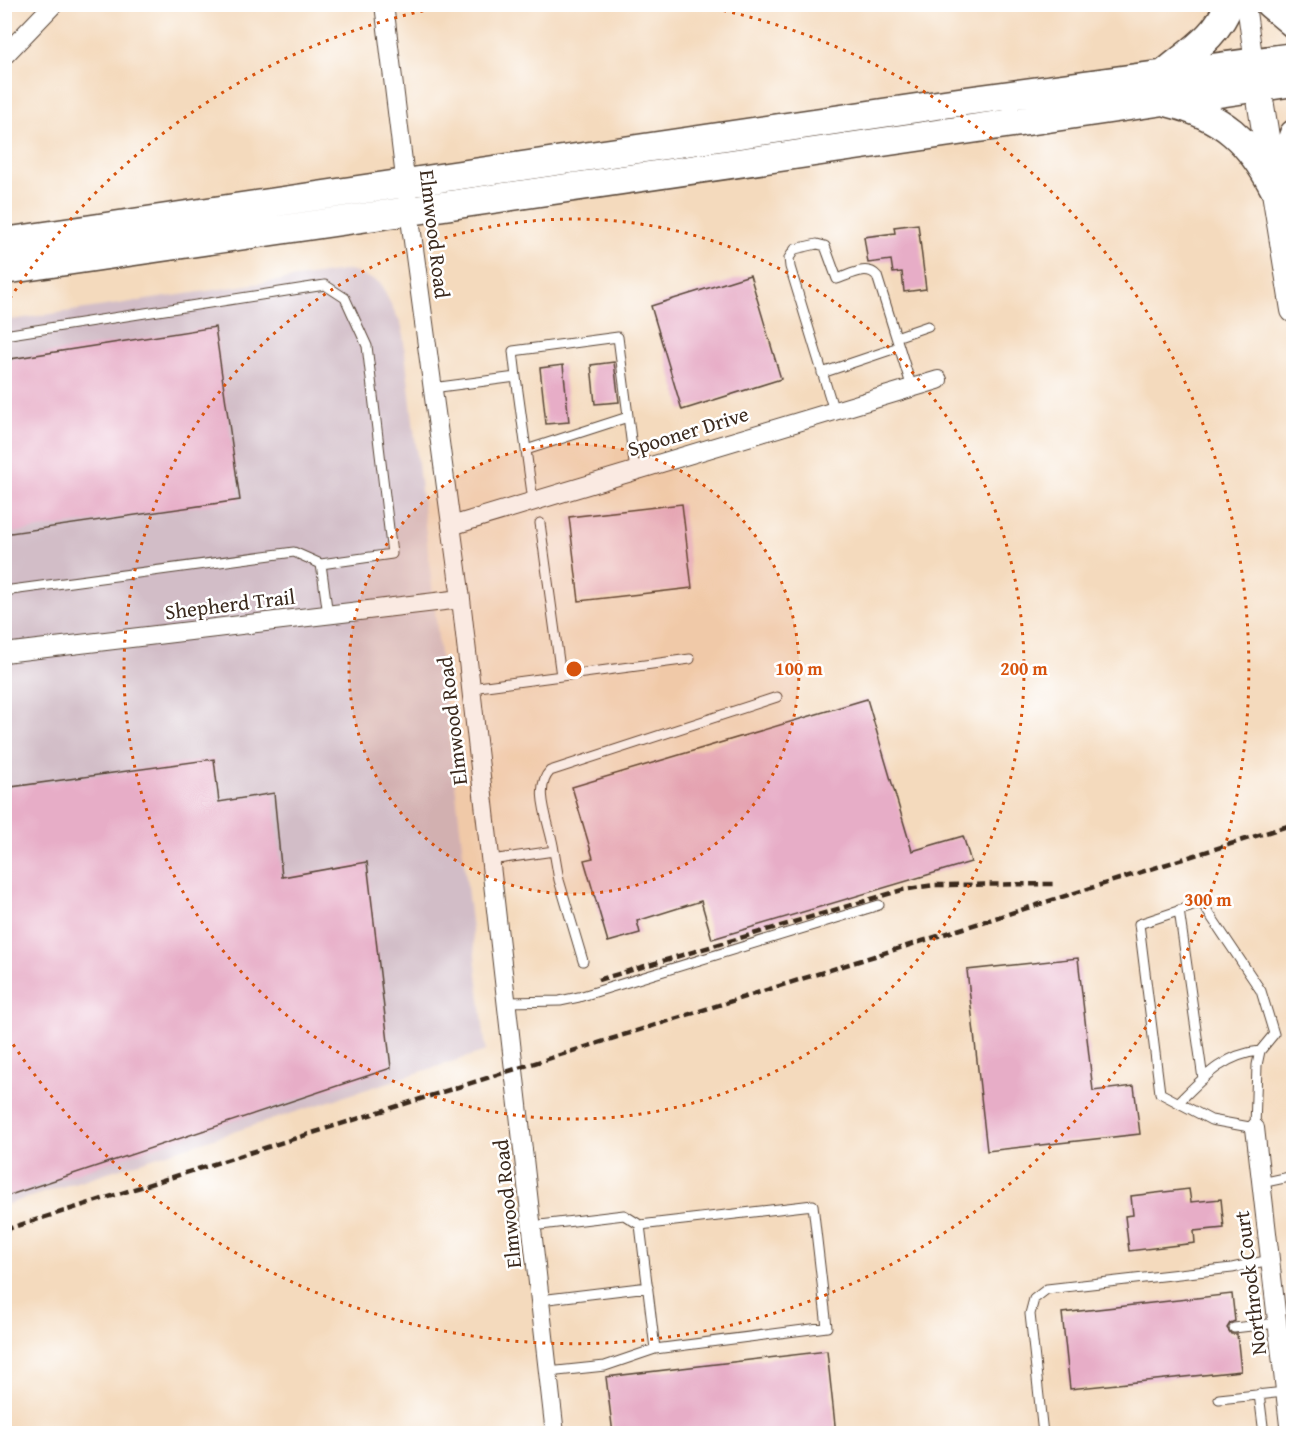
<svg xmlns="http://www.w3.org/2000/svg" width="1298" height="1438" font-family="'Gentium Book Plus',serif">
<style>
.industrial{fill:#d2bdc7}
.building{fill:#e7adc7}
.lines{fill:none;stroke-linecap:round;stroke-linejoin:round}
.service-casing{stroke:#574436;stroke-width:11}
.minor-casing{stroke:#574436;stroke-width:20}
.secondary-casing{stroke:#574436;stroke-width:28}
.primary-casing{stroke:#574436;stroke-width:31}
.service{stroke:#fff;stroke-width:9}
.minor{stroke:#fff;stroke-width:18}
.secondary{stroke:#fff;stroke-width:26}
.primary{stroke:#fff;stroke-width:28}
.rail{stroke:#3b2a1e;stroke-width:4.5;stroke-dasharray:9 4.5;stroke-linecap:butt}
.ring{fill:none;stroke:#d7540e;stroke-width:3;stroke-dasharray:3 6}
.labels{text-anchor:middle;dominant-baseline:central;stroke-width:5;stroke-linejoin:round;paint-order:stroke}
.street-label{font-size:21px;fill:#3b2a1e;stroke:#fff}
.centre{fill:#d7540e;stroke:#fff;stroke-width:3}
.ring-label{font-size:18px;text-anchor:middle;font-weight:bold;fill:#d7540e;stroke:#fff;stroke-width:5;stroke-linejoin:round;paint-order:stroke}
</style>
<rect width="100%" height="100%" fill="#fff"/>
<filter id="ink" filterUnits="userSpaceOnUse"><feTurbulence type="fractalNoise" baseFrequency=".0167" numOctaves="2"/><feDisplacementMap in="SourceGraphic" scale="12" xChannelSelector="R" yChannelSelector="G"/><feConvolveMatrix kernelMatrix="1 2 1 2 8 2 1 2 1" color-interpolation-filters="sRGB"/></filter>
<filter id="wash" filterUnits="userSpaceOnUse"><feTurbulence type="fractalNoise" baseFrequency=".008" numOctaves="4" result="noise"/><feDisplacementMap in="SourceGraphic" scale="24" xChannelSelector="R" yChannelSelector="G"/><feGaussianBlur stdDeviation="1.35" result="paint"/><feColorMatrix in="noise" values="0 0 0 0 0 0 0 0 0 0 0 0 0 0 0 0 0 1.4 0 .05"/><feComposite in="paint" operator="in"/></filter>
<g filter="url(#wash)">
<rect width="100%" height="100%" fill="#f4dabd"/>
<path class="industrial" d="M350,270L380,283L402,326L486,1051L5,1205L4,321Z"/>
<g id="blocks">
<path class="building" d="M918,224L926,289L904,292L902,272L893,273L891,260L868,263L864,237L895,233L894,227Z
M750,275L781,379L682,410L651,306Z
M215,327L240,500L4,534V360Z
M614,362L619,402L595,404L591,365Z
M563,365L569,422L546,424L540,368Z
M682,504L692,588L579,601L569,517Z
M867,699L912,851L963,836L971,862L712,939L701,901L637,921L640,933L608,942L584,860L593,858L572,787Z
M214,759L219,802L274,793L282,877L367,862L391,1068L4,1197V788Z
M1078,958L1093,1091L1134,1086L1140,1134L987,1151L967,970Z
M1189,1189L1191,1202L1221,1199L1224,1228L1194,1231L1195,1243L1129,1251L1125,1216L1133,1215L1131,1196Z
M1232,1294L1235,1321L1230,1323L1227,1328L1231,1334H1237L1241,1371L1070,1389L1062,1313Z
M827,1351L836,1434H613L606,1377Z"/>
</g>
</g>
<g filter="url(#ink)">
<use href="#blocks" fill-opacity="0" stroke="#574436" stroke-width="1.5"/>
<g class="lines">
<defs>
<path id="service" d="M4,335L325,285L345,298L367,346L392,554L321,564L294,552L4,591
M896,337L928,326
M822,373L899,347
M516,377L513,351L618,337L635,471
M432,388L516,377L533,501
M834,411L790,267L789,258L795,249L817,244L825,246L837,279C850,275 867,264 877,276L912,388
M526,450L628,417
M540,523L561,676
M321,564L328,615
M471,688L690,659
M554,851L559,880L583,961
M491,860L554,851C551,826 532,789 550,771L777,697
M1202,903L1261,991L1274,1034L1260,1051L1257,1065L1255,1128L1211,1120L1160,1093L1139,924Z
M1179,910L1203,1079
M508,1002L560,1001L579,997L879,905
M1179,1102C1203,1078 1224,1054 1260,1051
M1261,1183L1294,1176
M640,1225L655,1349
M532,1226L624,1215L640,1225L813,1205L827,1327L655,1349L605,1366L548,1372
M540,1300L648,1287
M1234,1328L1277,1323
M1259,1394L1264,1434
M1219,1399L1285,1392
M1043,1434L1030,1314L1034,1299L1047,1289L1232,1268L1270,1260"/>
<path id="minor" d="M384,4L409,211L461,599L555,1434
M1246,4L1255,71
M4,56L54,4
M451,526L938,380
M4,653L461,599
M1255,1128L1290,1434"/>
<path id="secondary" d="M1258,87L1294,310"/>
<path id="primary" d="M1270,4L1294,24
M1164,74C1188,53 1218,36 1229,4
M1170,103C1222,116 1249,140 1274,188
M1274,188L1294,134
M4,242L951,103L1294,57
M4,270L1294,82"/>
</defs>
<use href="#service" class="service-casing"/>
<use href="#minor" class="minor-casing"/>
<use href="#secondary" class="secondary-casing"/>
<use href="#primary" class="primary-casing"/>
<use href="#service" class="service"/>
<use href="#minor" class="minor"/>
<use href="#secondary" class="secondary"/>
<use href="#primary" class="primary"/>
<path class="rail" d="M598,980L902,890L934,885L1055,884
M4,1230L1294,824"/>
</g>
</g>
<circle cx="574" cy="669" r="225" fill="#d7540e" fill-opacity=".12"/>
<g class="ring">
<circle cx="574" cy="669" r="225"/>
<circle cx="574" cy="669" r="450"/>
<path d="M5 306A675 675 0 0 1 451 5M697 5A675 675 0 1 1 5 1032"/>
</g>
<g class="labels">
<g class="street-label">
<text transform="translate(435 234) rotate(83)">Elmwood Road</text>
<text transform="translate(688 431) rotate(-17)">Spooner Drive</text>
<text transform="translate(230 604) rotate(-7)">Shepherd Trail</text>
<text transform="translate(452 721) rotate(-97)">Elmwood Road</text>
<text transform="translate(507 1204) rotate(-96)">Elmwood Road</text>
<text transform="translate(1250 1283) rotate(-97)">Northrock Court</text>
</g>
</g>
<circle cx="574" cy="669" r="9" class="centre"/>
<g class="ring-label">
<text x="799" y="675">100 m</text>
<text x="1024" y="675">200 m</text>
<text x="1208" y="906">300 m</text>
</g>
<rect width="1298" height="1438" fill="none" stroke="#fff" stroke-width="24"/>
</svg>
